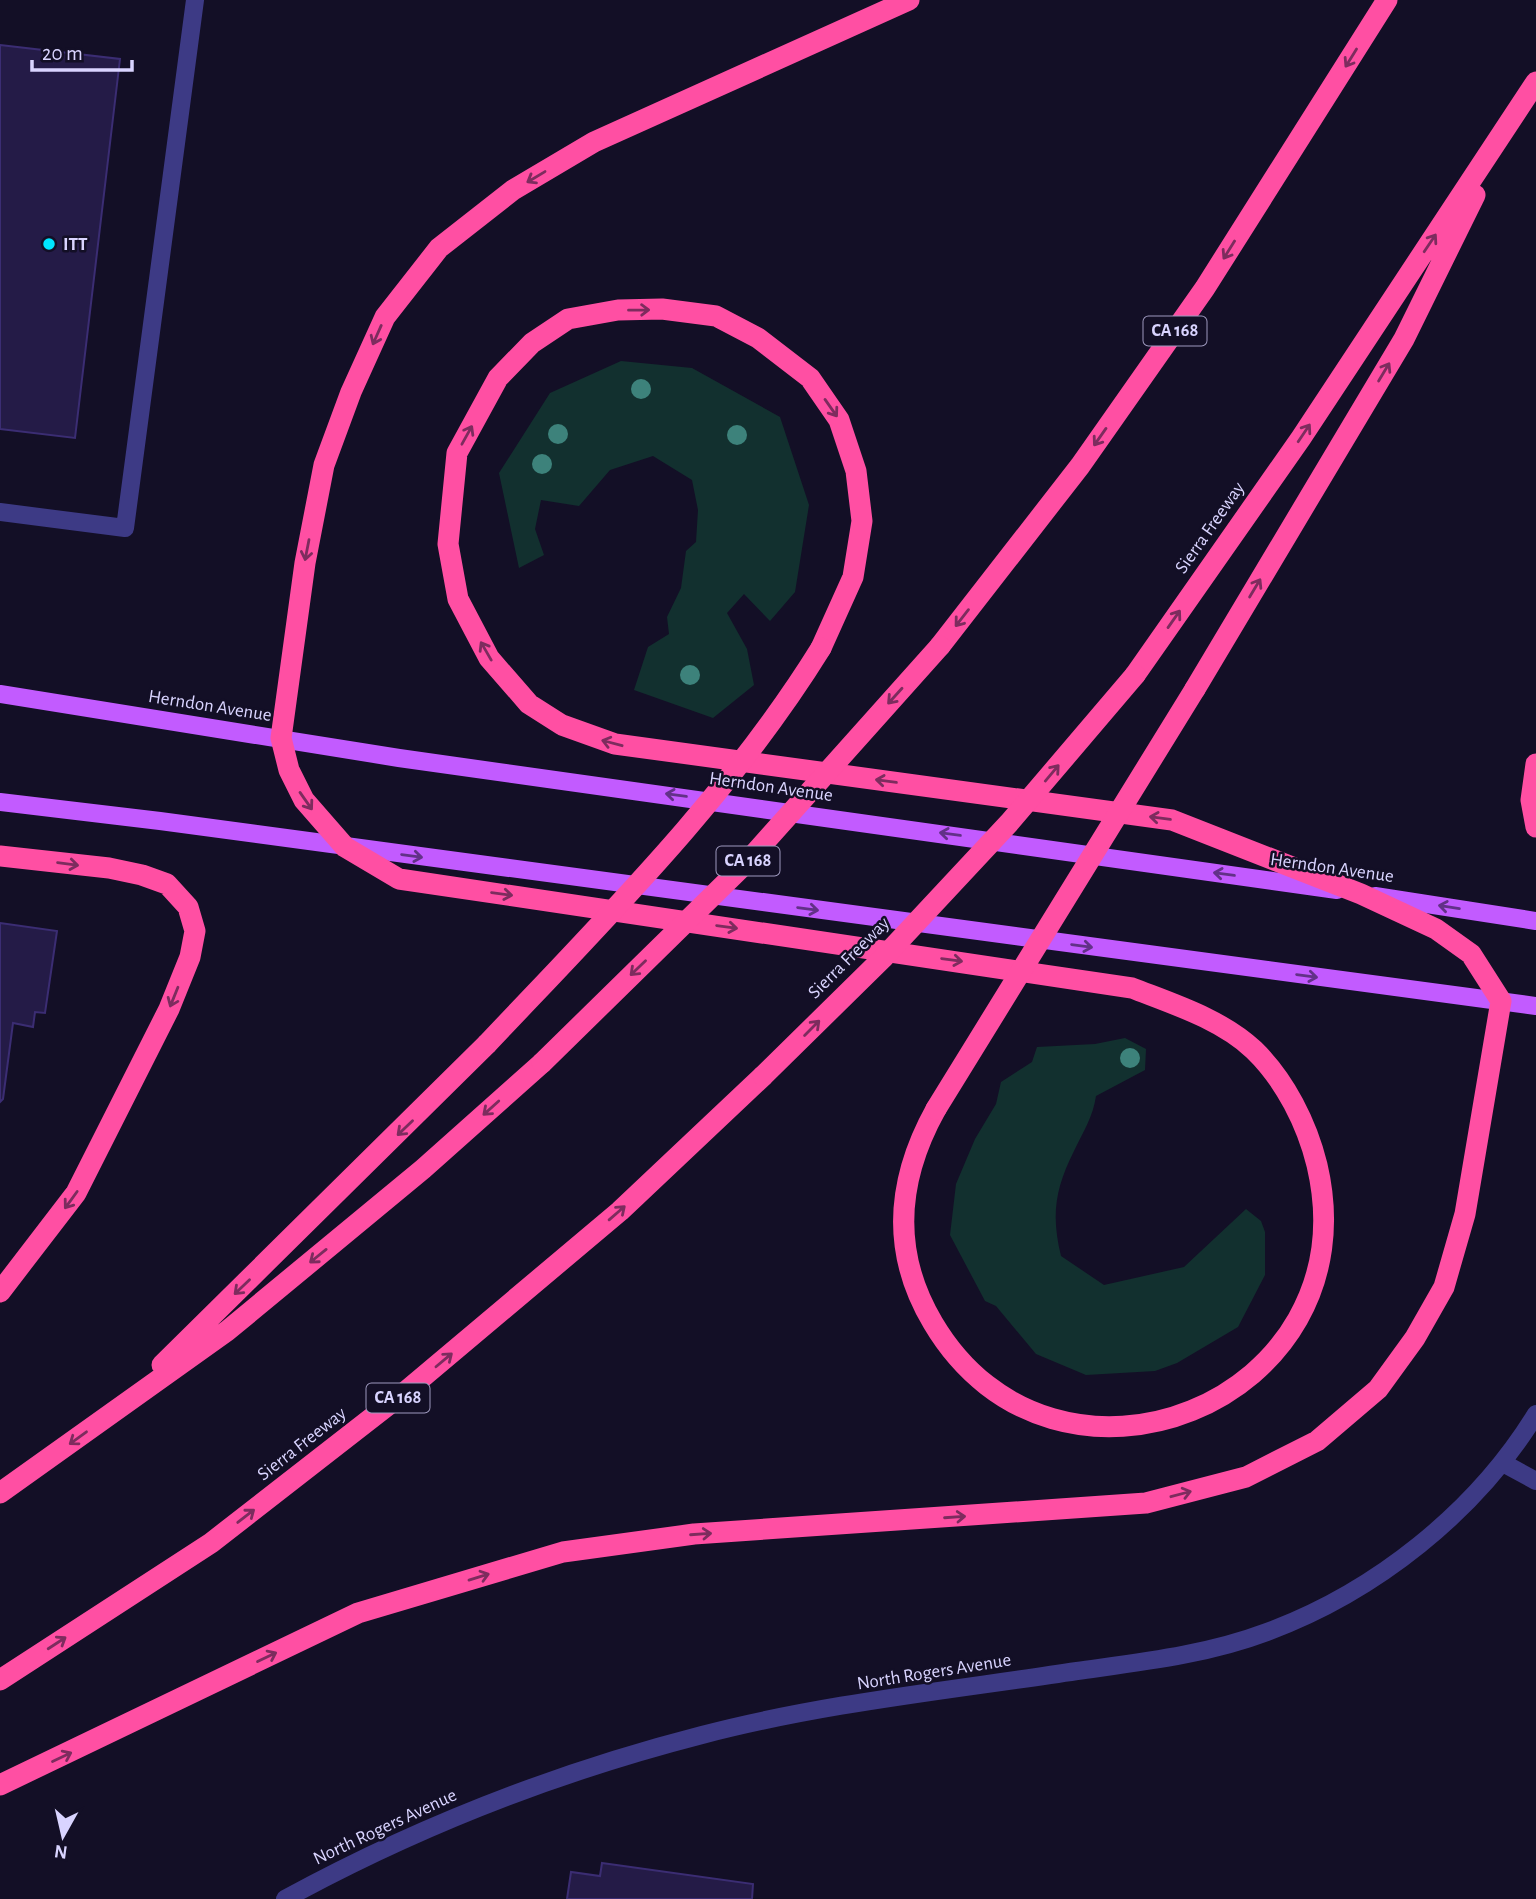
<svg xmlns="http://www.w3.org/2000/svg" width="1536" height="1899" font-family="'Alegreya Sans',sans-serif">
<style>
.green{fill:#12302f}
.building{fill:#241b47;stroke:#3b2d73;stroke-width:2}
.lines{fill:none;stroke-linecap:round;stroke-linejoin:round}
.minor{stroke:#3d3a85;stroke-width:18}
.major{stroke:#c25bff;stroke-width:18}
.highway{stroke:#ff4fa3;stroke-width:21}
.highway-bridge{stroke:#ff4fa3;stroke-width:21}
.tree{fill:#3d827b}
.oneway{stroke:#7d2c5e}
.oneway2{stroke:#623188}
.poi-dot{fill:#00e5ff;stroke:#130f26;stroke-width:2.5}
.labels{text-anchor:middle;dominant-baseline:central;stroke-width:5;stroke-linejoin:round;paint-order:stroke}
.shield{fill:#130f26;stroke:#9e99be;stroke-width:2}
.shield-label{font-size:18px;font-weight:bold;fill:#d9d4ff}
.poi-label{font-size:19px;font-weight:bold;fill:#d9d4ff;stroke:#130f26;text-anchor:start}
.street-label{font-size:19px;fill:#d9d4ff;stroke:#130f26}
</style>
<rect width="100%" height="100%" fill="#130f26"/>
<path class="green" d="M621,361L692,368L780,417L809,505L795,592L770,621L744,594L727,613L747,649L754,685L713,718L634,690L648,647L669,634L667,617L681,588L686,551L696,542L698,510L692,480L653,456L610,470L579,506L541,500L535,529L544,555L519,568L499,473L550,393Z
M1125,1038L1146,1049L1145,1070L1096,1096C1093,1117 1083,1132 1074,1151C1055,1189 1051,1215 1061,1256L1104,1285L1184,1267L1246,1209L1261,1221L1265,1232V1275L1238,1327L1177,1363L1155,1371L1086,1375L1036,1354L996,1306L985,1301L950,1235L956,1184L975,1139L996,1104L1001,1082L1032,1062L1037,1047L1095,1044Z"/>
<path class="building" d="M0,45L120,59L75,438L0,429Z
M0,923L57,931L45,1013L35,1012L33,1027L13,1023L3,1099L0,1102Z
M602,1863L753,1884L752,1899H567L571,1872L600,1876Z"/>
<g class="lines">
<path class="minor" d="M0,512L125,528L195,0
M1503,1463L1536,1481
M285,1899C415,1828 558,1772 702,1735C824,1703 953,1690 1077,1671C1141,1662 1206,1655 1267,1632C1375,1592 1476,1512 1536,1414"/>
<path class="major" d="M0,694L399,758L1337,890
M0,802L160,821L1536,1006
M1375,896L1536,921"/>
<path class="highway" d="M909,0L594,142L513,190L439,248L385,317L351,392L324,465L305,563L281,738L289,770L304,800L345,847L399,879L1132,988C1173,1004 1221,1019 1254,1050C1285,1080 1307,1124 1317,1165C1373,1403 1055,1529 933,1323C890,1251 897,1179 936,1109
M940,646L1080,466L1205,288L1387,0
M1135,675L1301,438L1536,82
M1195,689L1404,339L1475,195
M1536,764L1531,800L1536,827
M0,856L109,868L142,875L167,884L188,907L195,931L190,957L169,1009L76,1193L0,1292
M162,1365L487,1044
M0,1493L227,1331L423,1169L542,1063
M0,1680L211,1543L405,1392L620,1211L763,1076
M0,1785L358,1613L563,1552L694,1534L1146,1503L1246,1477L1317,1441L1378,1389L1415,1338L1444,1287L1465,1214L1501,1001L1471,954L1436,929L1361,894L1172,820L615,744L562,725L529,704L489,658L458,599L448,544L457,453L498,378L532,343L568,319L618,310L662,309L716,316L758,338L810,378L839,420L856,471L862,521L853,577L821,648"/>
<path class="highway-bridge" d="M487,1044C605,919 730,795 821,648
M542,1063L746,863L940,646
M763,1076L883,958L1009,823L1135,675
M936,1109L1195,689"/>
</g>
<g class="tree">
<circle cx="641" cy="389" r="10"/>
<circle cx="558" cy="434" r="10"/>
<circle cx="737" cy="435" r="10"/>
<circle cx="542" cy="464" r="10"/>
<circle cx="690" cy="675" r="10"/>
<circle cx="1130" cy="1058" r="10"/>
</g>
<defs><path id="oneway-shaft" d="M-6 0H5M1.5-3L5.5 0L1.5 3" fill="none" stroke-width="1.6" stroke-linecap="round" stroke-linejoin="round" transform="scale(1.75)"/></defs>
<g class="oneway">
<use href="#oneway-shaft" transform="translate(1351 58) rotate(122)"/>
<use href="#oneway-shaft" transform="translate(536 177) rotate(149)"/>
<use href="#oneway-shaft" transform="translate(1430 243) rotate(-56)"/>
<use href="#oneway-shaft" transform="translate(1229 250) rotate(122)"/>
<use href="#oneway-shaft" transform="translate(639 310) rotate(-1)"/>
<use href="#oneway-shaft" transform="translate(377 335) rotate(114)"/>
<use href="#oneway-shaft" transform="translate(1384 372) rotate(-59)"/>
<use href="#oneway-shaft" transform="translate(831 408) rotate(55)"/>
<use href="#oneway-shaft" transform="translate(1304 433) rotate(-56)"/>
<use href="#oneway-shaft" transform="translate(467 435) rotate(-61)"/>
<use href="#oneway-shaft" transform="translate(1100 437) rotate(125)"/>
<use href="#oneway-shaft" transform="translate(307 550) rotate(101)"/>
<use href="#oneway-shaft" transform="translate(1255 588) rotate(-59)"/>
<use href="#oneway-shaft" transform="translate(962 618) rotate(128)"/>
<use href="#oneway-shaft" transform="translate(1174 619) rotate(-55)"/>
<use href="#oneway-shaft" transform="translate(486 651) rotate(-120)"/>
<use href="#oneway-shaft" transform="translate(895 696) rotate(132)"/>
<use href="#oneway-shaft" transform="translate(612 743) rotate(-165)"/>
<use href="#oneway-shaft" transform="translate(1052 773) rotate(-50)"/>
<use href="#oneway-shaft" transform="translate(886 781) rotate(-172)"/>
<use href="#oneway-shaft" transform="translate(306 801) rotate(55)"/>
<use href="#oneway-shaft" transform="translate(1160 818) rotate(-172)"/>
<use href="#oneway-shaft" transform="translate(68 864) rotate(7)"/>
<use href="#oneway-shaft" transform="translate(502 894) rotate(8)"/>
<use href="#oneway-shaft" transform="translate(727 927) rotate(8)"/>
<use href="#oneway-shaft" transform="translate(952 960) rotate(8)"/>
<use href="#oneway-shaft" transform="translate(638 968) rotate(136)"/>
<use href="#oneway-shaft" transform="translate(174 997) rotate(112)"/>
<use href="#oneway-shaft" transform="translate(812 1028) rotate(-45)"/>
<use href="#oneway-shaft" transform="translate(491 1108) rotate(138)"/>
<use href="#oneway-shaft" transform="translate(405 1128) rotate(136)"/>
<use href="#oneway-shaft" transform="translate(71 1200) rotate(126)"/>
<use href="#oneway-shaft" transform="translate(617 1213) rotate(-41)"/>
<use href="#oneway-shaft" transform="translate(318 1256) rotate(141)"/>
<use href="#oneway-shaft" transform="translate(242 1287) rotate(136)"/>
<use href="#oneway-shaft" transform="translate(444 1360) rotate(-40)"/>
<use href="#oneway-shaft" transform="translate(78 1438) rotate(144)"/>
<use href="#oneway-shaft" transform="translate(1181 1494) rotate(-15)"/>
<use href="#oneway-shaft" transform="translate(246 1516) rotate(-38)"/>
<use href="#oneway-shaft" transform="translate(955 1517) rotate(-4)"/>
<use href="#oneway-shaft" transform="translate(701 1534) rotate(-4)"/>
<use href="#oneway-shaft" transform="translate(479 1577) rotate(-17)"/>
<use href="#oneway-shaft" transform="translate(57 1643) rotate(-33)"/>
<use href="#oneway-shaft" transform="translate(267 1657) rotate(-26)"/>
<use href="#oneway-shaft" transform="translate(62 1757) rotate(-25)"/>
</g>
<g class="oneway2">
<use href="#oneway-shaft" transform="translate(676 795) rotate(-172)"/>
<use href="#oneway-shaft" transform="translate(950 834) rotate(-172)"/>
<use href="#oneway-shaft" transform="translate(412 856) rotate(8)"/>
<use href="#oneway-shaft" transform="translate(1224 874) rotate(-172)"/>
<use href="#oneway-shaft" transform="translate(1449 907) rotate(-171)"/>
<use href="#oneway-shaft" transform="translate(808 909) rotate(8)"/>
<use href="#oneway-shaft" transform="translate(1082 946) rotate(8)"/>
<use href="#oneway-shaft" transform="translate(1307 976) rotate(8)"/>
</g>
<circle class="poi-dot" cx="49" cy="244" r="7"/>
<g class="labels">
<g class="shield">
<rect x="1143.5" y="316.5" width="63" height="29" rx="5"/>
<rect x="716.5" y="846.5" width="63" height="29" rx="5"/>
<rect x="366.5" y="1383.5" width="63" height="29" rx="5"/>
</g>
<g class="shield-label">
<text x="1175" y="331">CA 168</text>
<text x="748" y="861">CA 168</text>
<text x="398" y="1398">CA 168</text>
</g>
<g class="poi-label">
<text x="63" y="244">ITT</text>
</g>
<g class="street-label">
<text transform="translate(1210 528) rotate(-55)">Sierra Freeway</text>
<text transform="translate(210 706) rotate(9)">Herndon Avenue</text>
<text transform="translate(771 787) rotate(8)">Herndon Avenue</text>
<text transform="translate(1332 868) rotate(8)">Herndon Avenue</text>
<text transform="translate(849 958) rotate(-45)">Sierra Freeway</text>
<text transform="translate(302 1444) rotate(-38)">Sierra Freeway</text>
<text transform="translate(934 1672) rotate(-9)">North Rogers Avenue</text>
<text transform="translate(385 1827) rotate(-25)">North Rogers Avenue</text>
</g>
</g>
<g transform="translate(63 1836) rotate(188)" stroke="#130f26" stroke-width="5" paint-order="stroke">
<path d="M0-5L12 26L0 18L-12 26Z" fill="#d9d4ff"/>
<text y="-10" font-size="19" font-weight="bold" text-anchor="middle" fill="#d9d4ff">N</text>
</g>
<path d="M32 60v10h100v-10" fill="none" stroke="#d9d4ff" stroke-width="3.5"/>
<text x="42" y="60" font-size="21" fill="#d9d4ff" stroke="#130f26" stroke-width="5" paint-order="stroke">20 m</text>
</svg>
